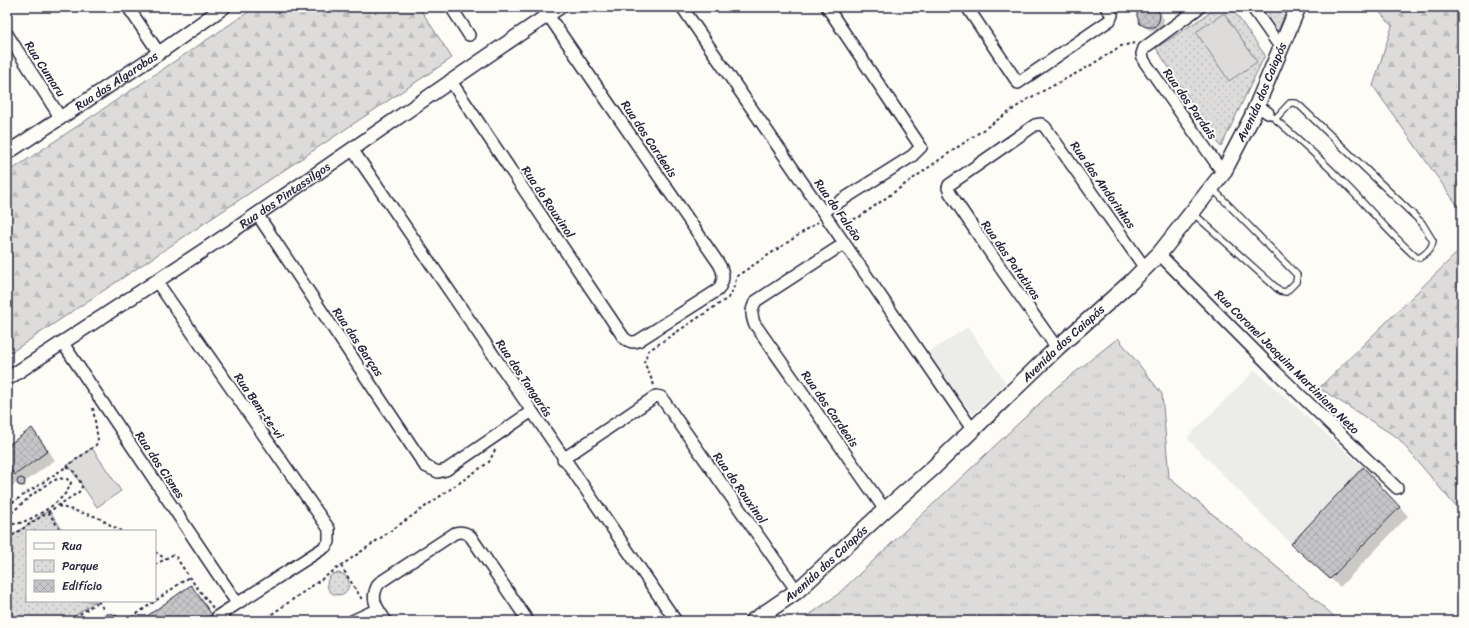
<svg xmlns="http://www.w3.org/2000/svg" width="1469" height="628" font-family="Sriracha,sans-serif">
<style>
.built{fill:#ecece9}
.grass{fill:url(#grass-tufts);stroke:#807f8b}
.forest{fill:url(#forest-firs);stroke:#807f8b}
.park{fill:url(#park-dots);stroke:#807f8b}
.pitch{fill:#dddcdb;stroke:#807f8b}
.shadow{fill:#0003}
.building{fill:url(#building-cross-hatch);stroke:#22223b}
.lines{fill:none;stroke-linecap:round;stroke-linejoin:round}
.service-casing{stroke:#22223b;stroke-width:8}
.minor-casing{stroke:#22223b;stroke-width:14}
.tertiary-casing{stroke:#22223b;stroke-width:16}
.secondary-casing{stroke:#22223b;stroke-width:18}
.path{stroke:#22223b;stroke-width:2;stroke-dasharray:3 3;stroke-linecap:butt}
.service{stroke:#fdfcf7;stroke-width:5.5}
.minor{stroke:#fdfcf7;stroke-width:11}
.tertiary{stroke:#fdfcf7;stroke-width:13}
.secondary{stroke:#fdfcf7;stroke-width:15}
.labels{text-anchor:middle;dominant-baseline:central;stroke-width:4;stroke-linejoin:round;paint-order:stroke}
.street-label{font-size:12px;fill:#22223b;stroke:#fdfcf7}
</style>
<defs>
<pattern id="grass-tufts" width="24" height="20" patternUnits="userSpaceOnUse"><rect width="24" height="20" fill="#dddcdb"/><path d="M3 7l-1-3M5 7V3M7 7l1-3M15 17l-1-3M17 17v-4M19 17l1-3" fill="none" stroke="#bdbcbd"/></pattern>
<pattern id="forest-firs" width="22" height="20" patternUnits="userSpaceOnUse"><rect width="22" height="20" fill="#dddcdb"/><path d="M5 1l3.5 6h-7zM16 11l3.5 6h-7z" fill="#bdbcbd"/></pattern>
<pattern id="park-dots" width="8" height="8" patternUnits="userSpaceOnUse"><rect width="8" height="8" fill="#dddcdb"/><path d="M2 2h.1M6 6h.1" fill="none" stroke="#bdbcbd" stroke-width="1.8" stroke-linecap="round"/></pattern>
<pattern id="building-cross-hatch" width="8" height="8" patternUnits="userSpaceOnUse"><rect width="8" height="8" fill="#c6c6c8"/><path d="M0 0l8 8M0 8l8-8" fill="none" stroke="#aaaaad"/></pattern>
</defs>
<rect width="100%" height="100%" fill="#fdfcf7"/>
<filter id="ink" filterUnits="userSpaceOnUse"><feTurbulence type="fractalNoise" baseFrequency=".025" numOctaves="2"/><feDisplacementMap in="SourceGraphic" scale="8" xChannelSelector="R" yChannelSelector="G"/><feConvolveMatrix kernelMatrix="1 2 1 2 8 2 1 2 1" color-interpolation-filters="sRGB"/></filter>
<g filter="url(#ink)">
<path class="built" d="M968,327L1006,383L973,414L926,354Z
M1255,370L1363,467L1291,544L1187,438Z"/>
<path class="grass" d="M1118,338L1162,394L1169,478L1313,597L1339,621H801L837,595L1058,386Z"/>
<path class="forest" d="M256,7H419L452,58L7,355V173Z
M1375,7H1462V212L1373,86L1392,26Z
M1462,248V514L1398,438L1319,388Z"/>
<path class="park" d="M1219,7H1231L1265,55L1221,147L1156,48Z
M1261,7H1288L1277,33Z
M49,510L63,531H27V601H96L67,621H14L7,611V539Z
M327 584a11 11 0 1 1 22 0a11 11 0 1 1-22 0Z"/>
<path class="pitch" d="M1224,13L1257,62L1229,81L1196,32Z
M92,448L121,491L97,507L68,465Z"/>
<path class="shadow" d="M1154,7L1160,12L1164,19L1163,26L1161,28L1158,30L1151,31L1140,23Z
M31,430L40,438L55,460L25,482L26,486L25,487H22L18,482L7,490V447Z
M1372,477L1408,516L1340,587L1301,552Z
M190,586L199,595L217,621H142Z"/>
<path class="building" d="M1141,7H1156L1160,14L1159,21L1157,24L1154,27H1146L1140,24L1137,16V13Z
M32,428L48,451L15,475L12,471L7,475V446Z
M1363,467L1400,507L1330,579L1291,544Z
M17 482a4 4 0 1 1 8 0a4 4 0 1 1-8 0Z
M191,585L212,615L203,621H140Z"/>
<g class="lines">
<defs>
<path id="service" d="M1268,113C1294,135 1320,158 1344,183C1368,207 1390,234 1416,257L1419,258C1426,254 1432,248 1433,241L1422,223L1300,106L1296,103H1290L1275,119
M1193,213L1280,291L1286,292L1296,282L1297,275L1293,271L1212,188
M100,621C106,617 112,615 117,621
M211,621L218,616"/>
<path id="minor" d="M128,7L159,53
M451,7L469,35
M682,7L972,429
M967,7L1018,83L1110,20L1112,15L1106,7
M1200,7L1144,48L1142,54L1144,61L1223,173
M1252,7L1281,48
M7,34L60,117
M450,80L624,338C629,342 632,343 638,341L718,290C724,281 725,274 719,264L548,15
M1257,105L1268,113
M352,149C460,306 567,464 676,621
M823,212L912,156L921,147L827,7
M257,214L425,466L438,472L446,470L532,411
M845,243L756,301C751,309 751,314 754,323L885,510
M1159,254L1274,370L1397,488
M157,282L329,529V542L325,547L218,616L224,621
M62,342L237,603
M1057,348L1004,273L950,193L948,188L949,185L1035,125L1041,124L1045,127L1145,268
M563,459L656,396L661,397L797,591
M352,621L378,609
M386,621C377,608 369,599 379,583L455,533C462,531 466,532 471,537L528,621"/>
<g id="tertiary">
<path id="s1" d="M7,153L159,53L224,7"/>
<path id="s2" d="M7,379C90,324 174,271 256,215C358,146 458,75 560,7"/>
</g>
<g id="secondary">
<path id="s3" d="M753,621L797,591L885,510L933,468L1057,348L1131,282L1160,253L1223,173L1252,117L1298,7"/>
</g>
</defs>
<use href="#service" class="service-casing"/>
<use href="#minor" class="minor-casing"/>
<use href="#tertiary" class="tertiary-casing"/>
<use href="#secondary" class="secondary-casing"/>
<path class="path" d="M842,222L858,218L939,160L1028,99L1088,67L1121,46L1135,43
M654,385L644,362L648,351L728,298L733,290L737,276L818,222
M66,467L96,445L98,440L93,408
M7,506L66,467C75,469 79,478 82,487L79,492L7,539
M58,506L97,517L121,531
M48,512L61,531
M7,517C18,507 45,482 58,479C61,478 65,479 67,479L71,482C68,499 38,516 23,522C18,524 12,524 7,524
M155,552L166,559
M155,565L172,555L176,557L189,577L213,608
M341,566L363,601
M98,601L104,610
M7,606L17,621
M70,621L99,601
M127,621L189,577
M262,621L489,462L495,450"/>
<use href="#service" class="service"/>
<use href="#minor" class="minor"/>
<use href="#tertiary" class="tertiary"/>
<use href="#secondary" class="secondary"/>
</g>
</g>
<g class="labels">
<g class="street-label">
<text transform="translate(45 69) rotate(57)">Rua Cumaru</text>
<text stroke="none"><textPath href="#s1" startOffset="131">Rua das Algarobas</textPath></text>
<text stroke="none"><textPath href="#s3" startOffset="741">Avenida dos Caiapós</textPath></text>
<text transform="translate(1190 104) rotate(55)">Rua dos Pardais</text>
<text transform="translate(649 139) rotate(56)">Rua dos Cardeais</text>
<text transform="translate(1103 185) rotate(55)">Rua das Andorinhas</text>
<text stroke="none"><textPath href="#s2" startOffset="333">Rua dos Pintassilgos</textPath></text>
<text transform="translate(548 202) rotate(56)">Rua do Rouxinol</text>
<text transform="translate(838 210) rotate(55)">Rua do Falcão</text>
<text transform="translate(1011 260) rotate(55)">Rua das Patativas</text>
<text transform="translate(358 342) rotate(56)">Rua das Garças</text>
<text stroke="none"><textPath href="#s3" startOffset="417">Avenida dos Caiapós</textPath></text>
<text transform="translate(1287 362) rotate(45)">Rua Coronel Joaquim Martiniano Neto</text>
<text transform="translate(524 378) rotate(56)">Rua dos Tangarás</text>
<text transform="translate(259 406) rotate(55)">Rua Bem-te-vi</text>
<text transform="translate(830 409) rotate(55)">Rua dos Cardeais</text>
<text transform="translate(160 465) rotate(56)">Rua dos Cisnes</text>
<text transform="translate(740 488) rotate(55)">Rua do Rouxinol</text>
<text stroke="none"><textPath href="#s3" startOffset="93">Avenida dos Caiapós</textPath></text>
</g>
</g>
<rect width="1469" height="628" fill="none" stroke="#fdfcf7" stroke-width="24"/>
<rect x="12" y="12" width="1445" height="604" fill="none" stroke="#22223b" stroke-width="1.5" filter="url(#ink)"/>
<rect x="26" y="530" width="130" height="72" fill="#fdfcf7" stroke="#a5a5ac"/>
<rect x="34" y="543" width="20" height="6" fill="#fdfcf7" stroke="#a5a5ac"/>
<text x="62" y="550" font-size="12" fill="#22223b">Rua</text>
<rect x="34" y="560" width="20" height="12" fill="url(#park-dots)" stroke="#a5a5ac"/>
<text x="62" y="570" font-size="12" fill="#22223b">Parque</text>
<rect x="34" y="580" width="20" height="12" fill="url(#building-cross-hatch)" stroke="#a5a5ac"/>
<text x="62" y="590" font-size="12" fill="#22223b">Edifício</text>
</svg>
